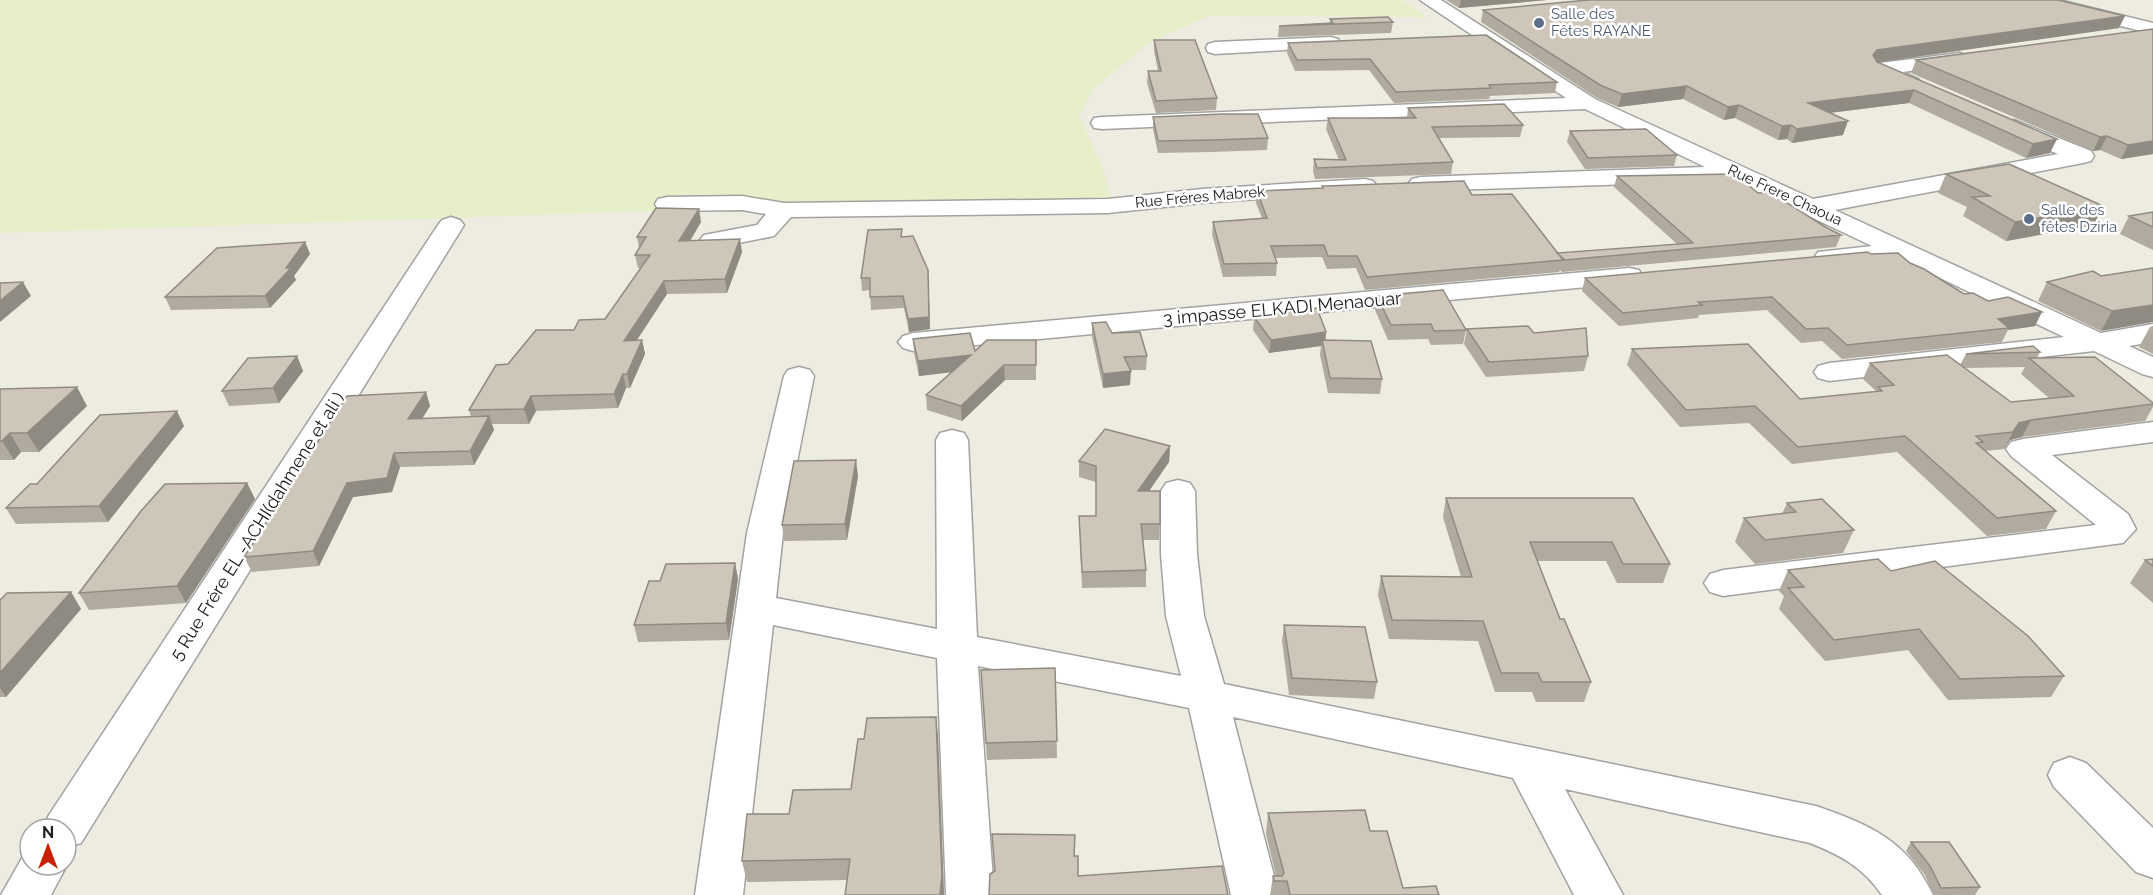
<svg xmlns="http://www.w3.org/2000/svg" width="2153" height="895" font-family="Raleway,sans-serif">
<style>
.farmland{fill:#e6efc8}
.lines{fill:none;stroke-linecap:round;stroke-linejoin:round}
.minor-casing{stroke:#a2a2a2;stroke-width:3}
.minor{fill:#fff;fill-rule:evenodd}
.wall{fill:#b1aa9f;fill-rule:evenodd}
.shaded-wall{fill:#908b82}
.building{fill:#cec6b9;stroke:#908b82;stroke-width:1.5}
.service-dot{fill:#5c6f8a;stroke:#fff;stroke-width:2}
.labels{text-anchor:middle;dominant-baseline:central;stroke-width:5;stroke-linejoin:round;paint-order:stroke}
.far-service-label{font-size:15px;fill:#4e5e75;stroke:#fff;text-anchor:start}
.far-street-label{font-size:15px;fill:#1b1b1b;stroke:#fff}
.street-label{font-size:18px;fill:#1b1b1b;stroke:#fff}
</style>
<rect width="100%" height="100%" fill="#eeece0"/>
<path class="farmland" d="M0,0H1401L1427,17L1209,16L1150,42L1093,89L1079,116L1101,164L1112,203L680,210L0,233Z"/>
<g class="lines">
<defs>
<path id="minor" d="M1420,0H1441L1595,99L1813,199L2058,154L2006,132L2003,127L2006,122L2014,120L2091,151L2094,156L2091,161L2083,163L1835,210L2101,333L2153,324V342L2129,346L2153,357V377L2142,374L2094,351L1829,381L1818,378L1814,372L1818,366L1829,363L2064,337L1900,259L1827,266L1818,264L1814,258L1818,252L1872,246L1728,178L1697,182L1420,191L1412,189L1408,184L1412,179L1420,177L1705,167L1585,109L1102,129L1094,128L1091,123L1094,118L1102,117L1566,98Z
M2029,0H2059L2153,23V34L2032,4Z
M1331,37L1338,39L1340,43L1338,47L1215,54L1208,52L1206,48L1208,44L1215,42Z
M1959,53L1966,55L1969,59L1966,63L1903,72L1918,79L1921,83L1918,87H1904L1873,73L1870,69L1873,65L1880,63Z
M1365,179L1373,181L1377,186L1373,191L1202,203L1108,213L791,217L774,236L713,248L704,245L700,240L704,235L757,225L766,214L742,210L667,211L658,209L655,204L658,199L667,197L742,196L784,203L1108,199L1202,189Z
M451,217L460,220L464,225L81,843L66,848V829H42L49,815L438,225L442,220Z
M1629,268L1639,270L1642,276L1639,282L913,351L903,348L898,342L903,336L913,333Z
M799,367L810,370L814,376L783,533L776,598L937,629L936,440L940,433L952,430L964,433L968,440L977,637L1181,676L1166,616L1161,554V491L1166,483L1178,480L1190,483L1195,491L1197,554L1204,616L1224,684L1816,806C1870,825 1907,840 1933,895H1882C1863,867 1840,855 1810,843L1565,789L1623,895H1574L1513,778L1233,717L1279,895H1231L1189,708L978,666L994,895H946L937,658L773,625L743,895H695L747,533L784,376L788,370Z
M2153,422V442L2052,455L2128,514L2136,529L2123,543L1723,596L1710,592L1704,583L1710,574L1723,570L2096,525L2011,456L2006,449L2011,442L2023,439Z
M2070,757L2086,763L2153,828V878L2136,872L2054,787L2048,775L2054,763Z
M30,849V865H67L51,895H1L26,851Z"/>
</defs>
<use href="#minor" class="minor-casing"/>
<use href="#minor" class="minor"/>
</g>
<path class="wall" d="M1446,0H1547L1459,8Z
M1483,10L2119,28L1877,62L2050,153L2026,158L1909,103L1830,113L1843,135L1792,143L1787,139L1778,140L1735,118L1724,120L1683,99L1618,107L1597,98L1481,22Z
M1330,19L1393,22L1391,33L1278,37L1279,26L1330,23Z
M1154,40L1217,98L1216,110L1156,113L1147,83L1148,71H1158L1154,51Z
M1288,43L1557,82L1555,93L1490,96L1489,99L1394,103L1369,70L1295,71L1287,53Z
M1916,60L2153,154L2121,159L2100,150L2093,151L1911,73Z
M1408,108L1523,125L1520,137L1438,138L1453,162L1451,174L1315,179L1313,171L1314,159L1339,160L1326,129L1328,118H1407Z
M1153,117L1268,138L1267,150L1211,152L1158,153L1153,129Z
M1570,131L1677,155L1674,166L1585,169L1567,142Z
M1946,174L2094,225L2006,241L1963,216L1967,207L1938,193Z
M1617,176L1758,193L1841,235L1836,247L1562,272L1560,270L1559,272L1365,290L1356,268L1327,269L1322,257L1275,258L1277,263L1276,276L1223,277L1212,234L1213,222L1262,218L1256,203L1257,191L1322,188V186L1472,195L1557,253L1677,244L1614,187Z
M2153,212V250L2120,234L2129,216Z
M701,222L690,241L742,252L727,293L667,294L637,340H642L645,354L630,388H626L618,408L536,411L529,424H492L494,430L474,465L400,467L392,492L353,497L319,566L252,572L244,557L426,392L430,406L422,419L471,417L469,410L508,364L574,330L605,319L641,268H638L635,255L639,248L637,237Z
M902,237L928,270L930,329L909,332L904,308L871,310L870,290L862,291L861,278Z
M305,242L310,254L294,276L296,280L270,308L171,310L165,297Z
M1871,254L1910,263L1964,294L1988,301L2035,326L2008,330L2002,342L1842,359L1822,341L1801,343L1767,310L1699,315L1698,318L1619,326L1582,291L1585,278Z
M2153,268L2101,331L2038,301L2047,282L2101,276Z
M1377,296L1466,330L1463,344L1431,345L1428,339L1388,340L1375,310Z
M1254,317L1326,332L1325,340L1382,379L1380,394L1328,393L1320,355L1321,346L1269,353L1253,330Z
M1092,323L1112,333L1147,356L1146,370H1130V385L1103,388L1092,337Z
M2153,326V354L2139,347L2150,327Z
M1467,329L1588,356L1584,371L1486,377L1464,344Z
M913,339L975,351L1036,340V380H1005L962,421L927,410L926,395L952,372L919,376L914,353Z
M1632,349L1800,399L1876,391L1863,379L1870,363L1960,365L1966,354L2040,352L2037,358L2153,403V407L2145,421L2022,437L2010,440L2004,449L1985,451L2056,511L2046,529L1987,536L1897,452L1792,464L1749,423L1680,427L1627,365ZM2025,367L2021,374L2049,398L2011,402L1965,368Z
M297,356L303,371L279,403L229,406L222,391Z
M0,389L87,406L39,452H21L14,460H0Z
M184,426L108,522L16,524L6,508L37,484Z
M1170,446L1169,462L1149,491L1160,524L1159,540H1143L1146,570V587L1082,588L1079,516H1096V482L1079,477V461Z
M858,476L847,540L784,541L782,525Z
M247,483L255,499L186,603L89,610L79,593Z
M1446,498H1633L1670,564L1663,583H1617L1606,561H1538L1560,619L1591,682L1584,702H1536L1532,692H1495L1478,641L1389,639L1378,595L1381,576L1461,577L1443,517Z
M1787,503L1854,530L1843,553L1755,564L1735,542L1744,518L1782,514Z
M2153,559V603L2130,583L2145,560Z
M735,563L738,579L729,640L638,642L634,625Z
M1788,570L1891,571L2064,676L2051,697L1948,700L1908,650L1825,661L1779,609L1784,596L1779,591Z
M71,592L81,609L6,697H0V600Z
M1284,625L1377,682L1374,699L1289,695L1282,641Z
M1055,668L1057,758L987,760L981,670Z
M936,717L938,737L944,895H845L847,880L747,882L742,861L789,814L851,789L864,739Z
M1268,813L1370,831L1403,888L1439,895H1270L1273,876H1276L1266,834Z
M1911,842L1980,887L1975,895H1934L1925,875L1906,851Z"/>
<path class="shaded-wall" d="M1461,0H1547L1459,8Z
M2125,16L2119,28L1873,63V55L1877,50Z
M1687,86L1683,99L1618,107L1622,94Z
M1914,90L1909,103L1804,116L1808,103Z
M1739,105L1735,118L1724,120L1728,107Z
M1848,121L1843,135L1792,143L1797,129Z
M1791,125L1787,139L1778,140L1782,126Z
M2107,136L2100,150L2093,151L2100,137Z
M2057,139L2050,153L2026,158L2033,144Z
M2153,141V154L2121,159L2128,145Z
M2103,206L2094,225L2006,241L2015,222Z
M699,209L701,222L682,254L679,241Z
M740,239L742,252L727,293L725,279Z
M305,242L310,254L294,276L296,280L270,308L265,296Z
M928,270L930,329L909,332L908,319Z
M664,281L667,294L627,355L624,341Z
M23,282L31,296L0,322V301Z
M2153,305V322L2101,331L2112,311Z
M2042,312L2035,326L2008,330L2009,328L1998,319Z
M1326,332L1325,345L1322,340L1321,346L1269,353L1271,340Z
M642,340L645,354L630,388L627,374Z
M971,355V370L919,376L918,361Z
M297,356L303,371L279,403L273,388Z
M1004,365L1005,380L962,421L961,406Z
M1131,371L1130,385L1103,388V374Z
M623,374L626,388L618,408L614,394Z
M77,387L87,406L39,452L27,433Z
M426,392L430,406L413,433L408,419Z
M531,396L536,411L529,424L524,409Z
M177,411L184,426L108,522L99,506Z
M489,416L494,430L474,465L470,451Z
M2031,420L2022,437L2010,440L2004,449L2013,432L2019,423Z
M10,433L21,452L14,460L2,441Z
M1170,446L1169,462L1138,507V491Z
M394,453L400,467L392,492L353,497L319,566L313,551L347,483Z
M856,460L858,476L847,540L845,524Z
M247,483L255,499L186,603L177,586Z
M735,563L738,579L729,640L726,623Z
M71,592L81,609L6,697L0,688V673Z
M936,717L938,737L944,895H940Z"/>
<path class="building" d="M1588,0H2058L2125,16L1877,50L1873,55L1877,62L2057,139L2033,144L1914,90L1808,103L1848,121L1797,129L1791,125L1782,126L1739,105L1728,107L1687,86L1622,94L1600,85L1483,10Z
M1388,17L1393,22L1279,26L1333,23L1330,19Z
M2153,29V141L2128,145L2107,136L2100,137L1916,60Z
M1486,35L1557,82L1489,85L1491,88L1396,92L1370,59L1297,60L1288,43Z
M1154,40H1195L1217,98L1156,101L1148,71H1161Z
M1504,104L1523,125L1432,127L1453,162L1317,168L1314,159L1346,160L1328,118H1416L1408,108Z
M1223,114H1258L1268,138L1212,140L1158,141L1153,117Z
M1646,129L1677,155L1588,158L1570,131Z
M2009,164L2103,206L2015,222L1972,197L1990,196L1946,174Z
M1735,174L1758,193L1770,192L1827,228L1841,235L1565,260L1557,253L1693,243L1617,176Z
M1464,181L1472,195L1512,194L1563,260L1367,277L1357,256H1328L1324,245L1271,246L1277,263L1224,264L1213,222L1267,218L1257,191L1323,188L1322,186H1326Z
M656,208L699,209L679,241L740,239L725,279L664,281L624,341L642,340L627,374H623L614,394L531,396L524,409L469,410L496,365L508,364L536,330H574L579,320L605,319L650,255H635L646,237H637Z
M2153,212V227L2129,216Z
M902,229L901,237L913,236L928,270L929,317L908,319L903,296L870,297V278H861L868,230Z
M305,242L286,268H291L265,296L165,297L217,248Z
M1868,252L1871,254L1898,253L1910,263L1924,269L1964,294L1973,293L1988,301L2008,297L2042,312L1998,319L2009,328L1847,345L1828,328L1806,329L1772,297L1698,302L1702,305L1623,313L1585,278Z
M2153,268V305L2112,311L2047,282L2093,271L2101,276Z
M23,282L0,301V283Z
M1443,290L1466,330L1434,331L1431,324L1391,325L1377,296Z
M1317,308L1326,332L1271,340L1254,317Z
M1106,322L1112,333L1140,332L1147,356L1124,357L1131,371L1103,374L1092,323Z
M1528,326L1534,333L1586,328L1588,356L1489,362L1467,329Z
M970,333L975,351L987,340H1036V365H1004L961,406L926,395L971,355L918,361L913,339Z
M1322,340L1371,341L1382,379L1330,378Z
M1748,344L1800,399L1882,391L1878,387L1894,385L1870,363L1947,355L2011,402L2074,396L2029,358L2095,357L2153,403V404L2031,420L2019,423L2013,432L1976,436L1983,442L1976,443L2056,511L1997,518L1905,436L1798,447L1755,406L1686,410L1632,349Z
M2033,346L2040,352L1966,354Z
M297,356L273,388L222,391L248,358Z
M77,387L27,433H10L2,441H0V389Z
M426,392L408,419L489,416L470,451L394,453L387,478L347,483L313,551L244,557L347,396Z
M177,411L99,506L6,508L30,484H37L100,415Z
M1105,429L1170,446L1138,491H1160V524H1141L1146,570L1082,572L1079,516H1096V466L1079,461Z
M856,460L845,524L782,525L794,461Z
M247,483L177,586L79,593L141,511L165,484Z
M1446,498H1633L1670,564H1623L1612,542H1530L1560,619H1564L1591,682H1542L1538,673H1501L1483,621L1392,620L1381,576L1472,577Z
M1822,499L1854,530L1765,540L1744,518L1796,512L1787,503Z
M1878,559L1891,571L1935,561L2028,636L2064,676L1960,679L1919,629L1834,640L1788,588L1804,587L1788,570Z
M2153,559V566L2145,560Z
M735,563L726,623L634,625L649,581H660L666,564Z
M71,592L0,673V600L7,593Z
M1284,625L1365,627L1377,682L1292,678Z
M1055,668L1057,741L986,743L981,670Z
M936,717L942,875L940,895H845L850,859L742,861L747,814H789L793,790L851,789L858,739H864L867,718Z
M1365,810L1370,831H1387L1403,888L1436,886L1439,895H1290L1287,881H1274L1273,876H1282L1284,873L1268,813Z
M992,834L1075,835L1074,856H1078V876L1222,866L1228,895H989L990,874L995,871Z
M1911,842H1949L1980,887L1941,888L1930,866Z"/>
<g class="service-dot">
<circle cx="1539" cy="23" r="6"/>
<circle cx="2029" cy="219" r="6"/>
</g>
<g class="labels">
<g class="far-service-label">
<text x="1551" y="14">Salle des<tspan x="1551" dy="17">Fêtes RAYANE</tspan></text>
<text x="2041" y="210">Salle des<tspan x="2041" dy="17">fêtes Dziria</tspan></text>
</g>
<g class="far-street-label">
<text transform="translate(1785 195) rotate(25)">Rue Frere Chaoua</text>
<text transform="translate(1200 197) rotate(-5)">Rue Fréres Mabrek</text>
</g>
<g class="street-label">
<text transform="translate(1282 308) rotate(-5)">3 impasse ELKADI Menaouar</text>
<text transform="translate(257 526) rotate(-58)">5 Rue Frére EL -ACHI(dahmene et ali )</text>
</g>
</g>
<g transform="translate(48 847)"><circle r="28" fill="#ffffff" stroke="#a4a4a4" stroke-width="1.5"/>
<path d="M0-4.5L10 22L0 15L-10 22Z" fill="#c72100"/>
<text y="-9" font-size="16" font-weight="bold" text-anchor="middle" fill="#1b1b1b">N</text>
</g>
</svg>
